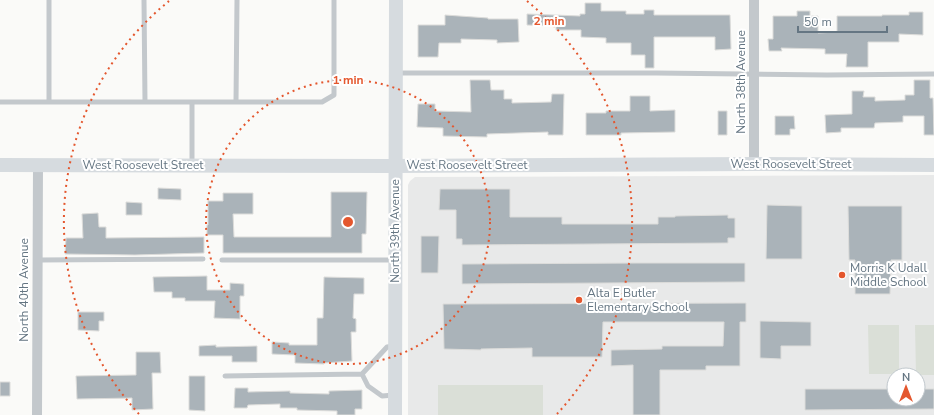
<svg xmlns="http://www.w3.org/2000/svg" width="934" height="415" font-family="'Nunito Sans',sans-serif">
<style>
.built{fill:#e8e9e9;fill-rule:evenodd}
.green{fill:#dadfd7}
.building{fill:#aab3b9;stroke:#dcdcda}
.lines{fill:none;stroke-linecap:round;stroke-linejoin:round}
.lane{stroke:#c3c8cc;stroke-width:5}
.street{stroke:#c3c8cc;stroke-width:10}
.secondary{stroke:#d6dbdf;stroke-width:14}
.ring{fill:none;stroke:#e4572e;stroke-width:2;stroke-dasharray:2 4}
.poi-dot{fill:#e4572e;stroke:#fff;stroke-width:1.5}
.labels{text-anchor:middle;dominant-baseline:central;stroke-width:4;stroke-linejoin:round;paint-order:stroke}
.street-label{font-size:12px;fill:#657683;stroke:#fff}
.poi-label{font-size:12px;fill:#657683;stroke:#fff;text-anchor:start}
.centre{fill:#e4572e;stroke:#fff;stroke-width:2}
.ring-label{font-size:12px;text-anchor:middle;font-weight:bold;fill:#e4572e;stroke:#fff;stroke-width:4;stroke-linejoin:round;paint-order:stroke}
</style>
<rect width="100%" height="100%" fill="#fafaf8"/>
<path class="built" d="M934,175V415H408V185L410,181L415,177ZM894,375H918V399H894Z"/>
<path class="green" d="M868,325H899V374H869Z
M915,325H934V375H916Z
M438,385H543V415H438Z"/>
<path class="building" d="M585,3H601V11H626V14H644V10H654V15H730L731,49L715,50V37H654V68H645V55H631V43H606V38L581,37V30H556V26L527,25V14L580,16V14H585Z
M797,11H810V16H818V33L837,32V16H882V15H909V12H923V35L899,34V42H868V67H846L847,54H825V49L781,48L782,51H769L768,39H773V16H797Z
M445,15L488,18V19H518L519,42L497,43V40L461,39V43H439L438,57H418V25H445Z
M470,80H490L491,90H504V99H512V103L551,102L552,94H564L563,135H548V132L487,134V137L443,136V128L417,127L418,104H435V111L471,112Z
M914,80H930V98H933L934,135H924V116H903V122L875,123L874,128H841V132L826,133L825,115L852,114V91H864L863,97H875V101L905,100V95H914Z
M630,96H650V111L675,110V132L621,133V135H586V113H606V111H630Z
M718,111H727V135H718Z
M775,116H794L795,129H790V135H775Z
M158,188L181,189V200L158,199Z
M440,189H510V217H562V224H658V217H675V216L728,215V218H735V238H728V243L462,245V239H456V210H439Z
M331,192H367L366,234H362V253H223V235H207V225H208V201H223V193H253V214H233L234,237H331Z
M126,202L142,203V215H126Z
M767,205L802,206V259H766Z
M848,206H902V260H891L890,294H855V260H849Z
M98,213L99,227H106V238L204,237V253L135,255L65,254L66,238H83L82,214Z
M421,236H439L438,273H421Z
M637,263H745V282L462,284V264Z
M207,276V290H230V283L244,284V296H240V319L214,318L215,301H185V298H172V292H154L153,277Z
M324,277L364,278V294H354L353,318L356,319V332H351L352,361L324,363V364L295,363V355L272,354V342L289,343V345H317V318H323Z
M746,303V322H740V366H706V370H660V415H633V365L611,366V350L662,349V346H723L724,322H603L602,357H532V348L481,349V350L444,349L443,304Z
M78,312H104V321H99V331L78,330Z
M760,321L811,322V346H781V359L760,358Z
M216,345V347L257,346V362H232V356H199V346Z
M136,352H160L161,373H152L153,409L132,410V398L77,399L76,376L136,375Z
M189,376H205V411L189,410Z
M0,382H10V396H0Z
M235,388H248V392L290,391V393L329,394V391L362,390V409H355V415H337V411L297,410V408H280V404L248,405L247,408H234Z
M805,389H894V399H918V389H934V409L805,410Z"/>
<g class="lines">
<path class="lane" d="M49,0V102
M144,0L145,102
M396,73H656L827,75L934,74
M0,102H322L334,95V0
M192,102V165
M236,102L237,0
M38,260L203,259
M222,260H394
M362,374L368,386L382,396L394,395
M225,376L362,374L387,347L394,346"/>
<path class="street" d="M754,164V0
M37,415L38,165"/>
<path class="secondary" d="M0,165L395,166L754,164L934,165
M395,415L396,0"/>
</g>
<g class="ring">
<circle cx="348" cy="222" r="142"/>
<path d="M139 414A284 284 0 0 1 169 1M527 1A284 284 0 0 1 557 414"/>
</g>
<g class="poi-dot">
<circle cx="842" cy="275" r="4"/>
<circle cx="579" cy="300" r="4"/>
</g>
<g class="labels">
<g class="street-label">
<text transform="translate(741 82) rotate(-90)">North 38th Avenue</text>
<text x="791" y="164">West Roosevelt Street</text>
<text x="143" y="165">West Roosevelt Street</text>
<text x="467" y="165">West Roosevelt Street</text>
<text transform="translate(395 231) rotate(-90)">North 39th Avenue</text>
<text transform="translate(24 290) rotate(-90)">North 40th Avenue</text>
</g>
<g class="poi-label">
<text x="850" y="268">Morris K Udall<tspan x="850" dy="14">Middle School</tspan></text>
<text x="587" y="293">Alta E Butler<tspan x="587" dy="14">Elementary School</tspan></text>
</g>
</g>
<circle cx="348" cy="222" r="6" class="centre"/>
<g class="ring-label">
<text x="549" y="25">2 min</text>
<text x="348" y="84">1 min</text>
</g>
<g transform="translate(906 387)"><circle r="19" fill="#ffffff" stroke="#c1c8cd"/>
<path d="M0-3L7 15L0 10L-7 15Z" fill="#e4572e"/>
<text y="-6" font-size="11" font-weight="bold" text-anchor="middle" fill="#657683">N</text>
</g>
<path d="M798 26v6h89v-6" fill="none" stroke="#657683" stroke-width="2"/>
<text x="804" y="26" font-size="12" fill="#657683" stroke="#ffffff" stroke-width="3" paint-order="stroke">50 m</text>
</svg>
